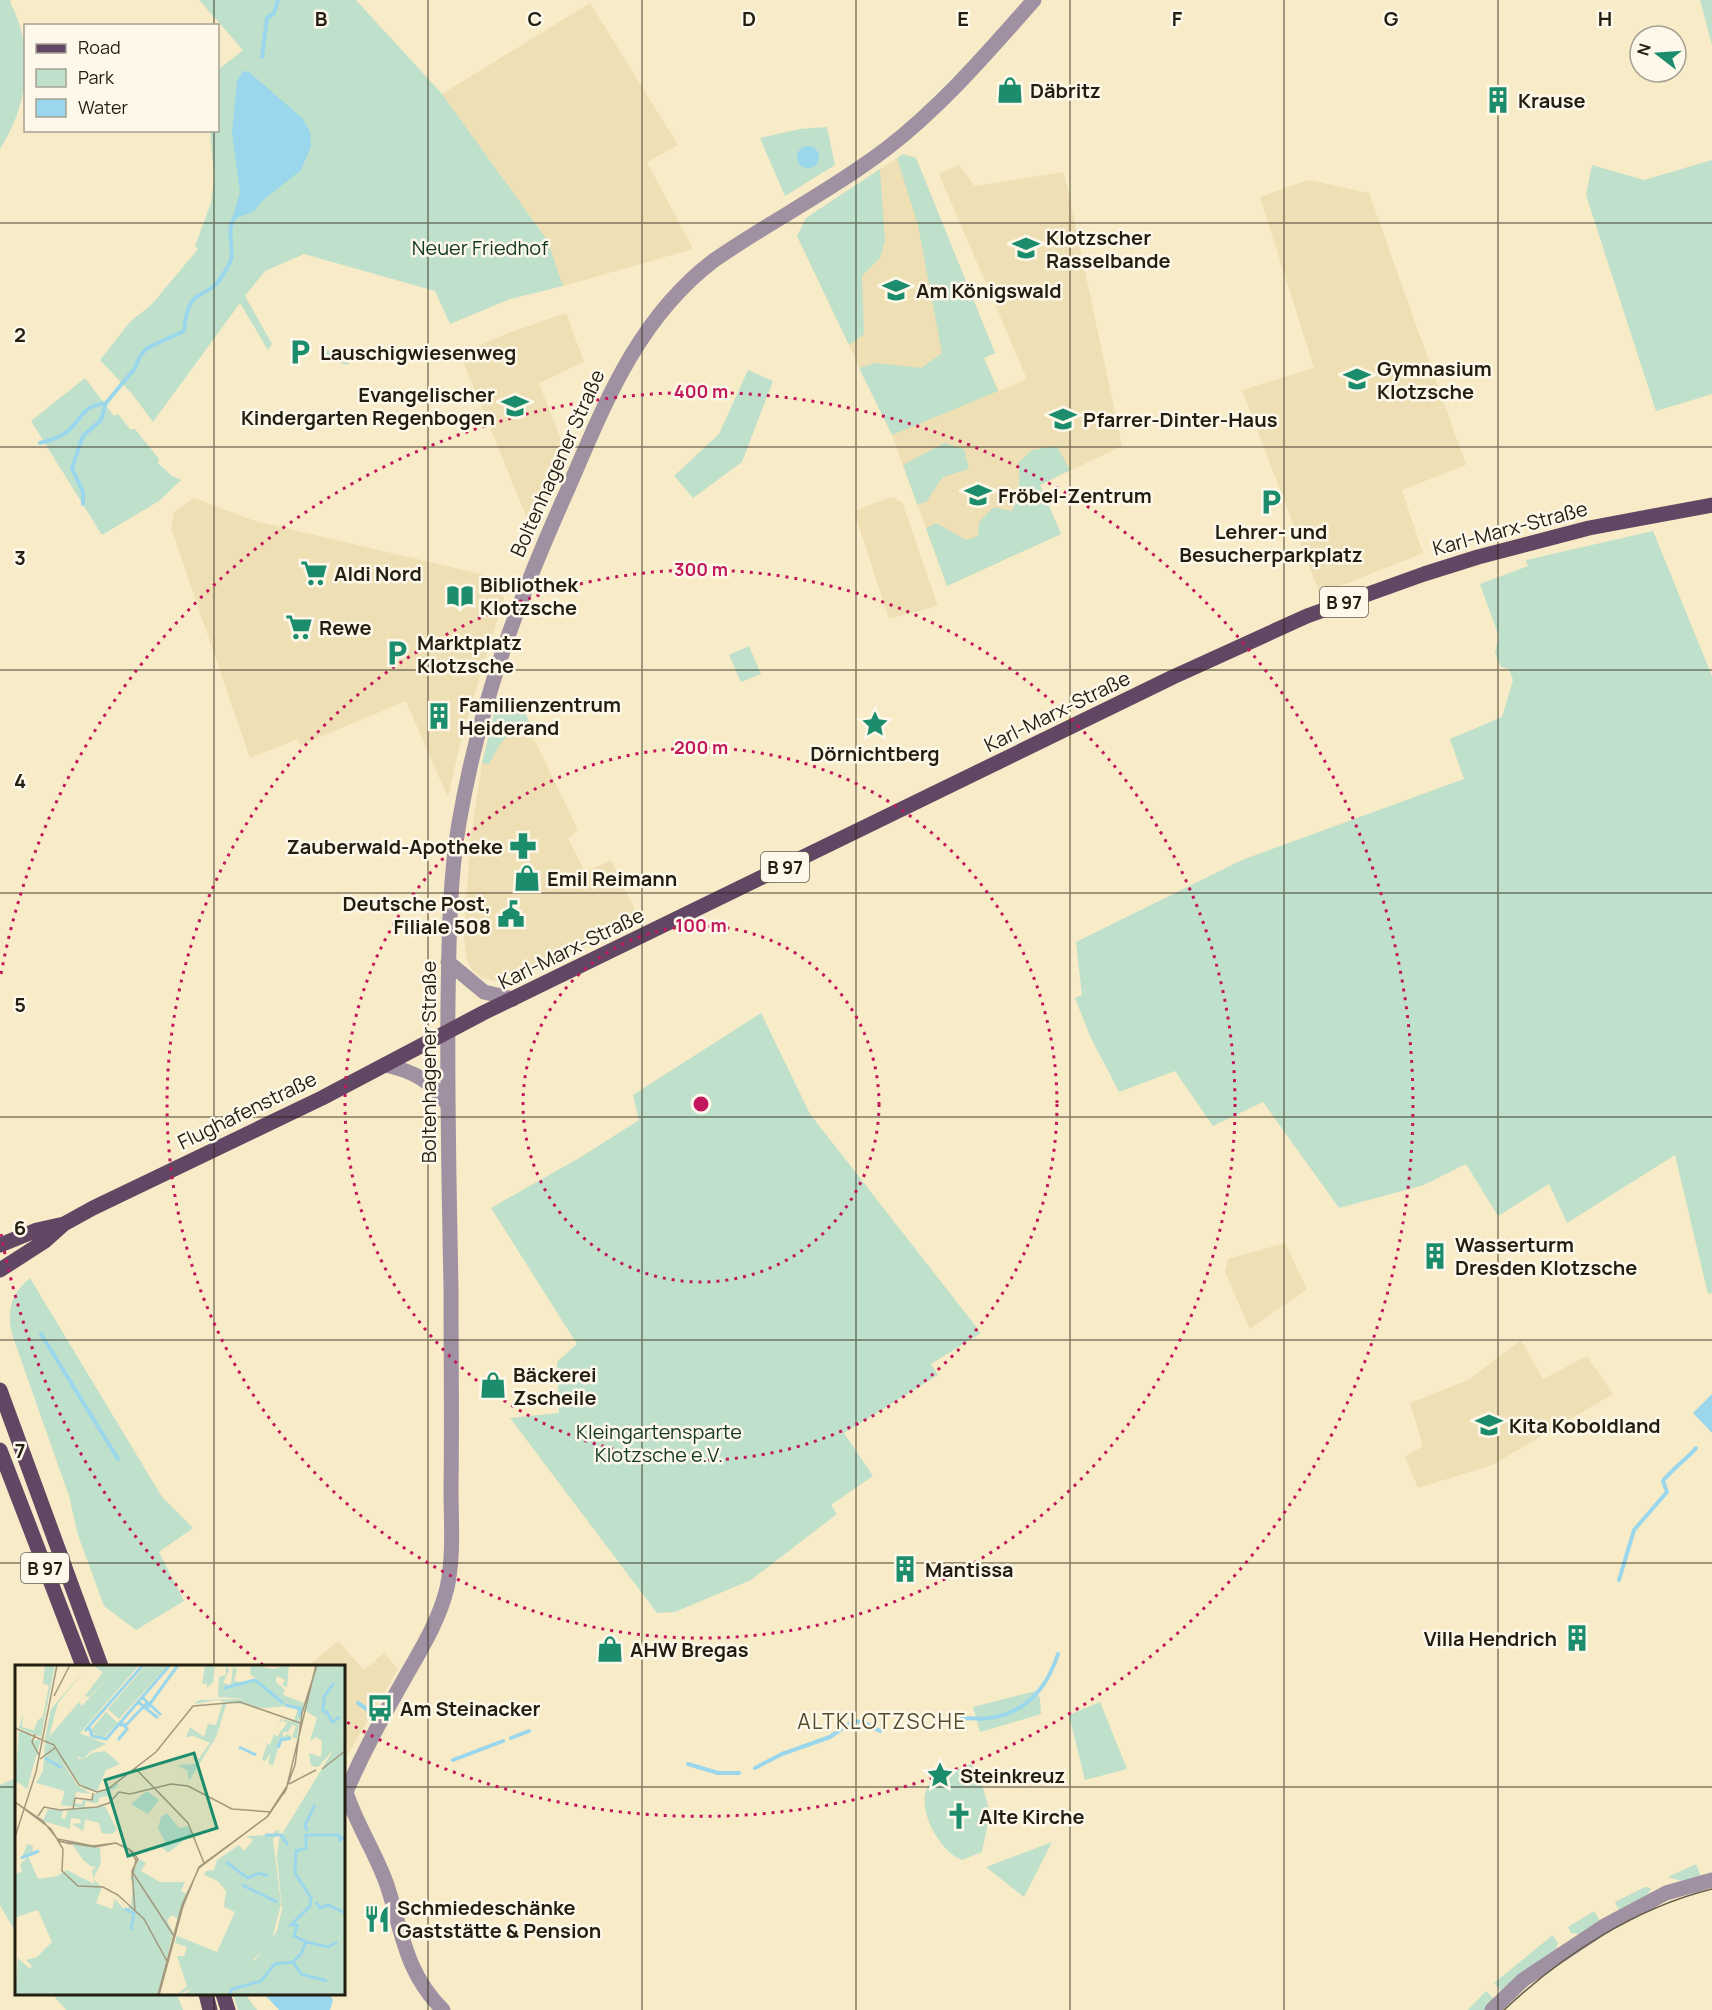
<svg xmlns="http://www.w3.org/2000/svg" width="1712" height="2010" font-family="Manrope,sans-serif">
<style>
.built{fill:#efdfb4}
.green{fill:#bfe0ca}
.water{fill:#9bd7ec}
.lines{fill:none;stroke-linecap:round;stroke-linejoin:round}
.stream{stroke:#9bd7ec;stroke-width:4}
.minor{stroke:#a091a2;stroke-width:15}
.major{stroke:#624765;stroke-width:15}
.tram{stroke:#635c48;stroke-width:1.5}
.grid{fill:none;stroke:#221e11;stroke-width:1.5;stroke-opacity:0.55}
.ring{fill:none;stroke:#c2185b;stroke-width:3;stroke-dasharray:3 6}
.labels{text-anchor:middle;dominant-baseline:central;stroke-width:5;stroke-linejoin:round;paint-order:stroke}
.shield{fill:#fdf8ea;stroke:#645f52;stroke-width:1.5}
.shield-label{font-size:18px;font-weight:bold;fill:#221e11}
.poi-label{font-size:20px;font-weight:bold;fill:#221e11;stroke:#fdf8ea;text-anchor:start}
.park-label{font-size:20px;fill:#113822;stroke:#fdf8ea}
.street-label{font-size:20px;fill:#221e11;stroke:#fdf8ea}
.neighbourhood-label{font-size:21px;letter-spacing:1.5px;fill:#554a2c;stroke:#fdf8ea}
.inset-river{fill:none;stroke:#9bd7ec;stroke-width:3}
.inset-road{fill:none;stroke:#a2997e;stroke-width:1.5}
.view{fill:#1b8c6c;fill-opacity:0.15;stroke:#1b8c6c;stroke-width:3}
.inset-edge{fill:none;stroke:#221e11;stroke-width:3}
.grid-label{font-size:20px;text-anchor:middle;font-weight:bold;fill:#221e11;stroke:#fdf8ea;stroke-width:5;stroke-linejoin:round;paint-order:stroke}
.centre{fill:#c2185b;stroke:#fdf8ea;stroke-width:3}
.ring-label{font-size:18px;text-anchor:middle;font-weight:bold;fill:#c2185b;stroke:#fdf8ea;stroke-width:5;stroke-linejoin:round;paint-order:stroke}
</style>
<rect width="100%" height="100%" fill="#f8ebc7"/>
<path class="built" d="M590,3L678,145L647,162L693,249L563,286L548,241L442,94Z
M903,154L916,158L995,353L984,358L999,391L1027,379L939,174L959,165L975,186L1064,172L1122,446L1040,485L1061,534L947,586L892,435L797,236L806,218Z
M1308,180L1369,193L1466,465L1402,490L1423,553L1320,594L1242,390L1314,368L1260,197Z
M566,313L584,362L539,383L563,445L575,441L533,533L460,354L503,335Z
M891,497L902,502L938,606L889,619L854,511Z
M194,498L255,521L489,576L498,583L504,598L461,739L448,798L406,701L301,745L297,739L250,758L171,528L174,512Z
M514,729L519,738L533,729L535,733L532,735L578,830L568,838L585,872L611,860L640,920L533,972L512,980L495,981L482,978L472,970L466,957L464,937L470,843L482,763L489,764L501,743Z
M1285,1243L1307,1289L1250,1329L1225,1272L1228,1259Z
M1521,1340L1543,1379L1587,1356L1613,1394L1492,1465L1418,1488L1405,1457L1423,1446L1410,1403L1470,1379Z
M338,1641L364,1670L384,1653L398,1669L344,1761V1666H308Z"/>
<path class="green" d="M0,0H11L10,2C35,50 29,104 0,149Z
M199,0H356L442,94L548,241L563,286L510,299L450,324L435,291L304,254L265,271L245,296L272,344L268,350L240,303L153,422L133,395L100,360L130,322L152,304L198,249L195,246L211,203L214,177L210,131L218,130V70L243,50Z
M1700,0H1712V45Z
M827,127L835,165L785,196L760,138L800,129Z
M903,154L916,158L995,353L984,358L998,391L892,435L859,368L876,363L921,368L942,353L918,225L897,158Z
M1712,160V394L1656,411L1586,195L1592,165L1644,180Z
M880,169L885,242L880,258L862,276L864,334L849,345L797,236L806,218Z
M321,349L351,356L348,365L319,357Z
M748,370L773,381L742,462L693,498L674,476L719,434Z
M85,378L114,416L118,414L130,429H135L159,459L158,463L172,476L181,480L159,501L102,535L31,421Z
M944,443L964,449L969,469L943,477L926,502L917,504L903,465Z
M1057,446L1070,470L1040,485L1061,534L947,586L926,528L936,523L966,540L978,536L979,522L994,507L1012,511L1019,494V462L1032,450Z
M1653,531L1712,676V1293L1708,1294L1675,1155L1567,1223L1549,1184L1498,1216L1466,1164L1424,1185L1339,1208L1263,1102L1213,1126L1175,1071L1119,1092L1090,1036L1075,998L1082,995L1076,942L1242,860L1464,779L1450,739L1502,717L1513,680L1509,669L1501,667L1495,653L1499,637L1480,584L1528,566L1526,560Z
M749,646L761,674L741,682L729,655Z
M503,698C521,697 526,716 533,729L519,738L513,730L501,743L489,764L482,763L495,709Z
M761,1013L810,1114L981,1333L931,1364L938,1375L844,1433L873,1476L831,1505L837,1514L751,1580L675,1612L657,1613L510,1418L559,1413L557,1362L577,1344L491,1208L581,1157L639,1120L633,1095Z
M30,1278L162,1497L193,1528L159,1552L184,1601L136,1630L104,1606L78,1535L69,1496L13,1337C6,1313 10,1294 30,1278Z
M1035,1691L1040,1698L1041,1714L980,1732L973,1707Z
M1100,1702L1127,1769L1085,1780L1069,1715Z
M971,1764L982,1784L990,1813L982,1852L962,1860C941,1852 921,1817 925,1794C926,1790 929,1785 931,1780Z
M16,1778V1933L0,1905V1785Z
M1052,1842L1024,1897L986,1867Z
M1696,1864L1701,1877L1682,1881L1668,1877Z
M1645,1887L1651,1888L1648,1894L1619,1911L1615,1902Z
M1594,1911L1600,1921L1579,1934L1571,1933L1568,1927Z
M1553,1935L1558,1943L1556,1949L1502,1992L1494,1983Z
M1486,1991L1495,2000L1485,2010H1468Z
M52,1994H177L183,2010H66Z
M233,1994H245L257,2010H238Z"/>
<path class="water" d="M243,71L249,72L303,119L310,132L311,147L301,170L262,201L254,211L232,220L240,192L232,133L237,81Z
M797 157a11 11 0 1 1 22 0a11 11 0 1 1-22 0Z
M1712,1394V1433L1693,1413Z
M264,1994H329L333,2000L330,2010H279Z"/>
<g class="lines">
<path class="stream" d="M262,57L267,18L274,13L278,0
M40,443C50,440 60,438 68,431C84,417 80,407 106,403
M83,504V492L72,468L83,436L101,420L106,403L135,368L140,356L147,348L184,331C188,282 208,302 222,276C225,271 230,265 231,259C234,245 226,232 234,218
M41,1334L118,1459
M1619,1580L1634,1530L1667,1492L1663,1481C1673,1468 1686,1460 1696,1448
M358,1703L371,1712
M955,1728L961,1719C971,1717 980,1720 989,1718C1027,1713 1047,1688 1058,1654
M511,1738L529,1731
M453,1760L503,1741
M688,1764L718,1773H739
M755,1768L782,1754L830,1737L853,1721L863,1722L880,1731"/>
<path class="minor" d="M448,962L484,992L513,999
M385,1065C413,1071 432,1081 448,1105
M443,2010C405,1972 403,1934 387,1885C376,1853 356,1824 346,1792C361,1757 379,1723 398,1690C416,1657 438,1625 447,1588C454,1556 451,1522 451,1490C452,1422 451,1355 451,1287C449,1192 447,1097 448,1002C449,943 449,882 459,823C479,705 518,600 567,491C604,406 636,320 713,261C769,222 831,191 886,149C941,107 988,52 1034,0
M1492,2010L1523,1980L1606,1925L1666,1893L1712,1880"/>
<path class="major" d="M0,1245L37,1230L64,1224
M0,1270L45,1241L64,1224L93,1208L322,1098L483,1013L1173,677L1307,616L1424,574L1478,557L1589,528L1712,505
M0,1390L101,1666
M0,1450L83,1666
M206,1994L210,2010
M223,1994L228,2010"/>
<path class="tram" d="M1504,2010C1561,1956 1635,1908 1712,1889"/>
</g>
<path class="grid" d="M214,0V26M428,0V2010M642,0V2010M856,0V2010M1070,0V2010M1284,0V2010M1498,0V2010M214,130V1666M0,223H1712M0,447H1712M0,670H1712M0,893H1712M0,1117H1712M0,1340H1712M0,1563H1712M0,1787H16M344,1787H1712M214,1994V2010"/>
<g class="ring">
<circle cx="701" cy="1104" r="178"/>
<circle cx="701" cy="1104" r="356"/>
<circle cx="701" cy="1104" r="534"/>
<path d="M263 1665A712 712 0 0 1 1 1234M1 974A712 712 0 1 1 345 1721"/>
</g>
<defs>
<symbol id="shop-bare" viewBox="-9 -9 18 18"><path d="M-5-2.5h2.3a2.7 3.5 0 0 1 5.4 0H5L5.5 6h-11ZM-1.5-2.5h3a1.5 2.3 0 0 0-3 0Z" fill="#1b8c6c" stroke="#fdf8ea" stroke-width="2.5" paint-order="stroke"/></symbol>
<symbol id="building-bare" viewBox="-9 -9 18 18"><path d="M-4-6H4V6H1V3H-1V6H-4ZM-2.5-4.3h1.7v1.8h-1.7ZM.8-4.3h1.7v1.8H.8ZM-2.5-1h1.7V.8h-1.7ZM.8-1h1.7V.8H.8Z" fill="#1b8c6c" stroke="#fdf8ea" stroke-width="2.5" paint-order="stroke"/></symbol>
<symbol id="school-bare" viewBox="-9 -9 18 18"><path d="M0-5L7-2L0 1L-7-2ZM-4 1L0 2.5L4 1V4Q0 6-4 4Z" fill="#1b8c6c" stroke="#fdf8ea" stroke-width="2.5" paint-order="stroke"/></symbol>
<symbol id="parking-bare" viewBox="-9 -9 18 18"><path d="M-3.5-5.5H1a3.5 3.5 0 0 1 0 7H-1V5.5H-3.5ZM-1-3.4V-.6H.8a1.4 1.4 0 0 0 0-2.8Z" fill="#1b8c6c" stroke="#fdf8ea" stroke-width="2.5" paint-order="stroke"/></symbol>
<symbol id="supermarket-bare" viewBox="-9 -9 18 18"><path d="M-6-5.5h2.5l.6 2H6L4.5 2H-2.5L-4.4-4H-6ZM-1.5 3.2a1.3 1.3 0 1 0 .1 0ZM3 3.2a1.3 1.3 0 1 0 .1 0Z" fill="#1b8c6c" stroke="#fdf8ea" stroke-width="2.5" paint-order="stroke"/></symbol>
<symbol id="library-bare" viewBox="-9 -9 18 18"><path d="M-6-4Q-3-5.5-.7-3.5V5Q-3 3-6 4ZM6-4Q3-5.5 .7-3.5V5Q3 3 6 4Z" fill="#1b8c6c" stroke="#fdf8ea" stroke-width="2.5" paint-order="stroke"/></symbol>
<symbol id="sight-bare" viewBox="-9 -9 18 18"><path d="M0-6L1.8-2.2L6-1.7L2.9 1.2L3.7 5.4L0 3.3L-3.7 5.4L-2.9 1.2L-6-1.7L-1.8-2.2Z" fill="#1b8c6c" stroke="#fdf8ea" stroke-width="2.5" paint-order="stroke"/></symbol>
<symbol id="pharmacy-bare" viewBox="-9 -9 18 18"><path d="M-2-6h4v4h4v4h-4v4h-4v-4h-4v-4h4Z" fill="#1b8c6c" stroke="#fdf8ea" stroke-width="2.5" paint-order="stroke"/></symbol>
<symbol id="civic-bare" viewBox="-9 -9 18 18"><path d="M-.6-6.5H3V-4.5H.6V-3L4-1V1h2V6H-6V1h2V-1L-.6-3ZM-1.2 2.5V6h2.4V2.5Z" fill="#1b8c6c" stroke="#fdf8ea" stroke-width="2.5" paint-order="stroke"/></symbol>
<symbol id="bus-bare" viewBox="-9 -9 18 18"><path d="M-5-6H5V4H4V6H2V4H-2V6H-4V4H-5ZM-3.5-4V0h7V-4ZM-3.5 1.2v1.5H-2V1.2ZM2 1.2v1.5H3.5V1.2Z" fill="#1b8c6c" stroke="#fdf8ea" stroke-width="2.5" paint-order="stroke"/></symbol>
<symbol id="church-bare" viewBox="-9 -9 18 18"><path d="M-1.2-6h2.4v3.5h3.3v2.4h-3.3V6h-2.4V-.1h-3.3v-2.4h3.3Z" fill="#1b8c6c" stroke="#fdf8ea" stroke-width="2.5" paint-order="stroke"/></symbol>
<symbol id="restaurant-bare" viewBox="-9 -9 18 18"><path d="M-5-6h1v4h1v-4h1v4h1v-4h1v5L-1.5 .5V6h-2V.5L-5-1ZM5-6V6H3V1.5H1.5Q1.5-4 5-6Z" fill="#1b8c6c" stroke="#fdf8ea" stroke-width="2.5" paint-order="stroke"/></symbol>
</defs>
<g fill-rule="evenodd">
<use href="#shop-bare" x="991" y="71" width="38" height="38"/>
<use href="#building-bare" x="1479" y="81" width="38" height="38"/>
<use href="#school-bare" x="1007" y="229" width="38" height="38"/>
<use href="#school-bare" x="877" y="271" width="38" height="38"/>
<use href="#parking-bare" x="281" y="333" width="38" height="38"/>
<use href="#school-bare" x="1338" y="360" width="38" height="38"/>
<use href="#school-bare" x="496" y="387" width="38" height="38"/>
<use href="#school-bare" x="1044" y="400" width="38" height="38"/>
<use href="#school-bare" x="959" y="476" width="38" height="38"/>
<use href="#parking-bare" x="1252" y="483" width="38" height="38"/>
<use href="#supermarket-bare" x="295" y="554" width="38" height="38"/>
<use href="#library-bare" x="441" y="577" width="38" height="38"/>
<use href="#supermarket-bare" x="280" y="608" width="38" height="38"/>
<use href="#parking-bare" x="378" y="634" width="38" height="38"/>
<use href="#building-bare" x="420" y="697" width="38" height="38"/>
<use href="#sight-bare" x="856" y="705" width="38" height="38"/>
<use href="#pharmacy-bare" x="504" y="827" width="38" height="38"/>
<use href="#shop-bare" x="508" y="859" width="38" height="38"/>
<use href="#civic-bare" x="492" y="895" width="38" height="38"/>
<use href="#building-bare" x="1416" y="1237" width="38" height="38"/>
<use href="#shop-bare" x="474" y="1366" width="38" height="38"/>
<use href="#school-bare" x="1470" y="1406" width="38" height="38"/>
<use href="#building-bare" x="886" y="1550" width="38" height="38"/>
<use href="#building-bare" x="1558" y="1619" width="38" height="38"/>
<use href="#shop-bare" x="591" y="1630" width="38" height="38"/>
<use href="#bus-bare" x="361" y="1689" width="38" height="38"/>
<use href="#sight-bare" x="921" y="1756" width="38" height="38"/>
<use href="#church-bare" x="940" y="1797" width="38" height="38"/>
<use href="#restaurant-bare" x="358" y="1900" width="38" height="38"/>
</g>
<g class="labels">
<g class="shield">
<rect x="1320" y="587" width="48" height="30" rx="4.5"/>
<rect x="761" y="852" width="48" height="30" rx="4.5"/>
<rect x="21" y="1553" width="48" height="30" rx="4.5"/>
</g>
<g class="shield-label">
<text x="1344" y="602">B 97</text>
<text x="785" y="867">B 97</text>
<text x="45" y="1568">B 97</text>
</g>
<g class="poi-label">
<text x="1030" y="90">Däbritz</text>
<text x="1518" y="100">Krause</text>
<text x="1046" y="237">Klotzscher<tspan x="1046" dy="23">Rasselbande</tspan></text>
<text x="916" y="290">Am Königswald</text>
<text x="320" y="352">Lauschigwiesenweg</text>
<text x="1377" y="368">Gymnasium<tspan x="1377" dy="23">Klotzsche</tspan></text>
<text x="495" y="394" text-anchor="end">Evangelischer<tspan x="495" dy="23">Kindergarten Regenbogen</tspan></text>
<text x="1083" y="419">Pfarrer-Dinter-Haus</text>
<text x="998" y="495">Fröbel-Zentrum</text>
<text x="1271" y="531" text-anchor="middle">Lehrer- und<tspan x="1271" dy="23">Besucherparkplatz</tspan></text>
<text x="334" y="573">Aldi Nord</text>
<text x="480" y="584">Bibliothek<tspan x="480" dy="23">Klotzsche</tspan></text>
<text x="319" y="627">Rewe</text>
<text x="417" y="642">Marktplatz<tspan x="417" dy="23">Klotzsche</tspan></text>
<text x="459" y="704">Familienzentrum<tspan x="459" dy="23">Heiderand</tspan></text>
<text x="875" y="753" text-anchor="middle">Dörnichtberg</text>
<text x="503" y="846" text-anchor="end">Zauberwald-Apotheke</text>
<text x="547" y="878">Emil Reimann</text>
<text x="491" y="903" text-anchor="end">Deutsche Post,<tspan x="491" dy="23">Filiale 508</tspan></text>
<text x="1455" y="1244">Wasserturm<tspan x="1455" dy="23">Dresden Klotzsche</tspan></text>
<text x="513" y="1374">Bäckerei<tspan x="513" dy="23">Zscheile</tspan></text>
<text x="1509" y="1425">Kita Koboldland</text>
<text x="925" y="1569">Mantissa</text>
<text x="1557" y="1638" text-anchor="end">Villa Hendrich</text>
<text x="630" y="1649">AHW Bregas</text>
<text x="400" y="1708">Am Steinacker</text>
<text x="960" y="1775">Steinkreuz</text>
<text x="979" y="1816">Alte Kirche</text>
<text x="397" y="1907">Schmiedeschänke<tspan x="397" dy="23">Gaststätte &amp; Pension</tspan></text>
</g>
<g class="park-label">
<text x="480" y="247">Neuer Friedhof</text>
<text x="659" y="1431">Kleingartensparte<tspan x="659" dy="23">Klotzsche e.V.</tspan></text>
</g>
<g class="street-label">
<text transform="translate(557 463) rotate(-66)">Boltenhagener Straße</text>
<text transform="translate(1510 528) rotate(-15)">Karl-Marx-Straße</text>
<text transform="translate(1057 711) rotate(-26)">Karl-Marx-Straße</text>
<text transform="translate(571 948) rotate(-26)">Karl-Marx-Straße</text>
<text transform="translate(428 1062) rotate(-90)">Boltenhagener Straße</text>
<text transform="translate(247 1110) rotate(-26)">Flughafenstraße</text>
</g>
<g class="neighbourhood-label">
<text x="882" y="1721">ALTKLOTZSCHE</text>
</g>
</g>
<g transform="translate(15 1665)">
<rect width="330" height="330" fill="#f8ebc7"/>
<path d="M30,0H40L26,72L4,63L8,49L7,62L19,65L23,55L28,52L34,20L28,19ZM74,0L43,38L34,72L64,37L67,41L100,4L74,32L70,31L88,7L77,0H124L65,68L91,79L75,87L68,94L62,91L64,94H69L77,88L90,86L105,99L91,105L82,126L69,124L30,74L36,44ZM131,0H153L104,54L93,44ZM190,0L200,2L198,17L192,23V18L187,19ZM211,0L214,5L208,18L216,20L218,1L222,5L219,16L230,18L242,14L235,9L236,0L258,4L274,0L272,22L267,20L270,15L262,11L261,17L270,25L268,30L289,38L284,57L279,56L283,43L276,41L248,43L202,35L179,39L184,35L231,34L203,32L204,12L211,10ZM302,0H330V65L322,77L330,66V330H168L189,316L240,295L262,266L267,244L262,193L264,174L319,84L303,102L296,101L294,88L306,92L307,76L301,72L295,76L302,53L289,45ZM208,37H212L201,72L174,116L172,105L162,100L180,99L195,78L179,71L171,72L175,62L189,72L193,59L201,60ZM91,47L103,58L87,74L75,66ZM266,54L284,58L282,74L277,72L281,61L277,60L273,67H268V72L273,69L276,73L265,75L258,101L253,98L256,88L250,96L247,94L252,79L239,73L255,80L259,69L262,72L272,58L267,55L263,60ZM4,66L14,67L18,76L26,74L12,124L3,117L0,120ZM30,76L39,83L62,120L76,129L61,127L59,138L67,139L68,135H77L79,129L104,118L101,123L93,126L94,131L85,132L82,139L71,136L69,143L46,140L50,126L21,118L28,106ZM132,126L144,135L133,149L116,139ZM90,141L102,165L96,169L87,168L84,158L70,154L68,166L57,159L66,158L65,154L56,153L55,164L28,156L33,144L48,146L46,153L50,154L53,145ZM152,148L164,163L173,161L178,168L153,188L145,181L150,177L143,163L146,152ZM261,165L265,166L258,174L266,239L256,277L234,299L162,330L172,321L162,291H169L172,282L160,278L162,271L202,287L220,247L209,242L211,226L203,216L189,210L191,206L199,205L202,195L224,180L229,186L238,175L231,171L258,170ZM12,179L18,181L17,188L24,185L13,191L23,214L42,211L52,205L79,219L77,206L81,201L77,202L68,195L57,179L85,183L86,198L78,214L87,222L81,238L97,244L100,234L108,243H111L101,230L112,243L116,241L118,218L115,214L124,194L131,198L126,206L145,217H170L166,226L171,229L163,254L157,250L152,255L158,267L143,330H0L3,293L15,304L17,301L11,295L22,292L37,277L23,245L2,252L0,257V209L7,207L5,199L13,192L7,193Z" fill="#bfe0ca"/>
<path class="inset-river" d="M209,23L240,15L268,38M128,33L146,50M123,37L143,53M270,40L286,44L285,52M132,43L163,0M308,47L309,32L319,18M309,48L312,47L317,57L325,52M106,56L104,60H111L132,38M74,62L77,71L91,74L155,0M70,66L128,0M103,75L112,64L107,58M224,82L241,90M263,83L266,75L276,73M30,93L47,103M292,166L290,160L300,140M250,170H266L273,180M6,193L24,186M211,197L233,213L244,208L253,211M227,220L262,237M301,237L305,243L313,240L330,248M110,244L119,248L116,265M291,277L313,282L322,277M278,297L286,309L312,316M214,330L217,324L246,316L260,299L278,297L286,289L291,277L279,271L282,260H276L295,241L296,233L280,208L281,186L291,183V170H324L325,175L330,171"/>
<path class="inset-road" d="M39,31L55,0M0,63L39,80L64,120L82,127L93,124L141,87L178,41L225,37L285,58M20,69L17,77L24,90M25,94L40,83M120,103L173,158L189,198M307,104L330,86M274,119L301,105M269,129L280,100L287,48L302,0M0,137L36,164L48,184L47,206L63,221L88,222L103,230L129,254L153,298M0,137L28,156L44,176L56,179M58,144L60,133L77,135L78,128M23,151L29,142L45,145L82,142L94,138L104,127L115,129L156,119L173,121L217,144L256,147M234,165L253,151L272,123M0,172L21,107L42,0M43,174L78,181L101,178L117,186L123,194L117,206L120,246M48,177L80,182L101,178L114,184L121,195L118,208L159,271M143,330L167,240L184,203L240,161M144,330L168,241L184,202L252,152L272,121L301,0"/>
<path class="view" d="M179,88L202,163L113,191L90,115Z"/>
<rect width="330" height="330" class="inset-edge"/>
</g>
<g class="grid-label">
<text x="321" y="26">B</text>
<text x="535" y="26">C</text>
<text x="749" y="26">D</text>
<text x="963" y="26">E</text>
<text x="1177" y="26">F</text>
<text x="1391" y="26">G</text>
<text x="1605" y="26">H</text>
<text x="20" y="342">2</text>
<text x="20" y="565">3</text>
<text x="20" y="788">4</text>
<text x="20" y="1012">5</text>
<text x="20" y="1235">6</text>
<text x="20" y="1458">7</text>
</g>
<circle cx="701" cy="1104" r="9" class="centre"/>
<g class="ring-label">
<text x="701" y="398">400 m</text>
<text x="701" y="576">300 m</text>
<text x="701" y="754">200 m</text>
<text x="701" y="932">100 m</text>
</g>
<rect x="24" y="24" width="195" height="108" fill="#fdf8ea" stroke="#a5a193" stroke-width="1.5"/>
<rect x="36" y="44" width="30" height="9" fill="#624765" stroke="#a5a193" stroke-width="1.5"/>
<text x="78" y="54" font-size="18" fill="#221e11">Road</text>
<rect x="36" y="69" width="30" height="18" fill="#bfe0ca" stroke="#a5a193" stroke-width="1.5"/>
<text x="78" y="84" font-size="18" fill="#221e11">Park</text>
<rect x="36" y="99" width="30" height="18" fill="#9bd7ec" stroke="#a5a193" stroke-width="1.5"/>
<text x="78" y="114" font-size="18" fill="#221e11">Water</text>
<g transform="translate(1658 54) rotate(287)"><circle r="28" fill="#fdf8ea" stroke="#a5a193" stroke-width="1.5"/>
<path d="M0-4.5L10 22L0 15L-10 22Z" fill="#1b8c6c"/>
<text y="-9" font-size="16" font-weight="bold" text-anchor="middle" fill="#221e11">N</text>
</g>
</svg>
